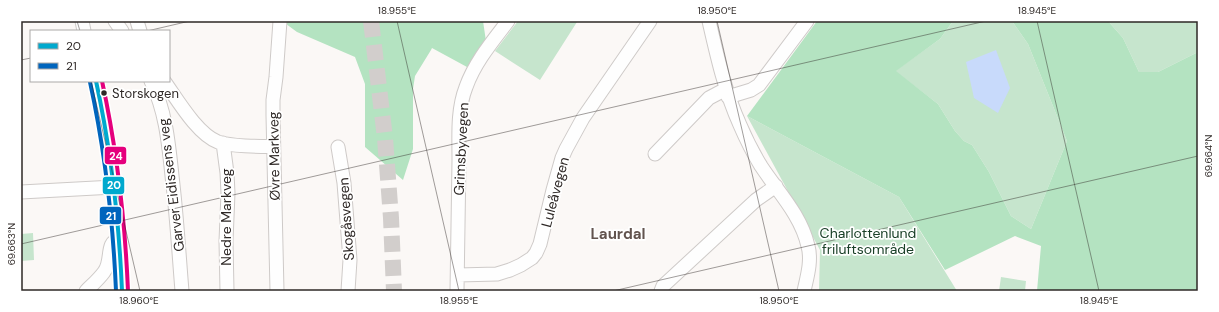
<svg xmlns="http://www.w3.org/2000/svg" width="1219" height="312" font-family="'DM Sans',sans-serif">
<style>
.green{fill:#c6e5cd}
.forest{fill:#b4e3c1}
.water{fill:#c8dafb}
.lines{fill:none;stroke-linecap:round;stroke-linejoin:round}
.major-tunnel{stroke:#d2cecc;stroke-width:16;stroke-dasharray:16 8;stroke-linecap:butt}
.minor-casing{stroke:#cecac8;stroke-width:15}
.minor{stroke:#fefefe;stroke-width:13}
.bus-1-casing{stroke:#fff;stroke-width:7}
.bus-2-casing{stroke:#fff;stroke-width:7}
.bus-3-casing{stroke:#fff;stroke-width:7}
.bus-1{stroke:#00a9ce;stroke-width:4}
.bus-2{stroke:#0065bd;stroke-width:4}
.bus-3{stroke:#e5007d;stroke-width:4}
.ticks{fill:none;stroke:#2e2826;stroke-width:1;stroke-opacity:0.45}
.bus-dot{fill:#2e2826;stroke:#fff;stroke-width:1.5}
.labels{text-anchor:middle;dominant-baseline:central;stroke-width:3.5;stroke-linejoin:round;paint-order:stroke}
.bus-label{font-size:13px;fill:#2e2826;stroke:#fff;text-anchor:start}
.street-label{font-size:14px;fill:#2e2826;stroke:#fff}
.park-label{font-size:14px;fill:#1a4028;stroke:#fff}
.neighbourhood-label{font-size:15px;font-weight:bold;fill:#62544f;stroke:#fff}
.line-badge{stroke:#fff;stroke-width:1.5}
.badge-label{font-size:11px;text-anchor:middle;font-weight:bold;fill:#fff}
.neatline{fill:none;stroke:#2e2826;stroke-width:1.5}
.ticks-label{font-size:10px;text-anchor:middle;fill:#2e2826}
</style>
<rect width="100%" height="100%" fill="#fbf8f6"/>
<path class="green" d="M518,21H575L577,22L540,80L495,51Z
M953,21H1012L1028,44L1067,141L1031,229L1011,216L989,172L972,145L964,141L955,131L938,104L895,71L940,39Z
M1108,21H1198V52L1158,72H1139L1123,38Z
M747,116L899,197L957,291H819L820,250Z
M33,233L34,260L21,261V234Z
M1001,277L1026,281L1025,291H999Z"/>
<path class="forest" d="M282,21H483L487,48L467,67L432,48L431,50L415,76L413,89V149L403,180L365,147V84L355,57L297,32Z
M817,21H953L940,39L896,71L938,104L955,131L964,141L972,145L989,172L1011,216L1031,229L1067,141L1028,44L1012,21H1108L1123,38L1139,72H1158L1198,52V291H1037L1041,246L1015,236L945,270L899,197L747,116Z"/>
<path class="water" d="M996,50L1010,88L998,113L974,98L966,62Z"/>
<g class="lines">
<path class="major-tunnel" d="M371,21L385,138L391,218L394,291"/>
<defs>
<path id="minor" d="M82,21L84,31
M115,21L122,31
M137,21L140,31
M709,21C717,56 725,92 740,125C746,139 753,153 761,166C778,192 801,215 808,246C812,261 807,277 804,291
M96,81C112,150 120,221 122,291
M151,81C167,113 169,149 173,185C177,220 179,255 182,291
M164,81C177,99 197,134 218,142C230,146 260,147 273,146
M728,97L751,90L759,85L807,21
M223,143L227,173L228,193L226,241L227,291
M338,147L344,183L350,260L348,291
M655,154L709,98L726,89
M21,192L114,187
M458,275L497,274L510,270L521,265L532,258L536,253L540,244L553,190L562,158L566,149L583,118L650,21
M86,291C92,285 99,279 104,272C113,261 105,242 119,239
M277,291L273,115V100L276,77L280,21
M457,291C458,247 458,204 459,160C459,136 457,110 466,87C475,62 492,42 508,21
M661,291L663,286L756,200L776,186"/>
</defs>
<use href="#minor" class="minor-casing"/>
<use href="#minor" class="minor"/>
<defs>
<path id="bus-1" d="M96,81C111,150 119,220 122,291"/>
<path id="bus-2" d="M90,82C105,151 113,220 116,291"/>
<path id="bus-3" d="M102,81C117,150 125,220 128,291"/>
</defs>
<use href="#bus-1" class="bus-1-casing"/>
<use href="#bus-2" class="bus-2-casing"/>
<use href="#bus-3" class="bus-3-casing"/>
<use href="#bus-1" class="bus-1"/>
<use href="#bus-2" class="bus-2"/>
<use href="#bus-3" class="bus-3"/>
</g>
<path class="ticks" d="M77,21L80,31M397,21L459,291M717,21L779,291M1037,21L1099,291M147,31L190,21M21,60L31,58M91,81L140,291M21,244L986,21M613,291L1198,156"/>
<circle class="bus-dot" cx="104" cy="93" r="3.5"/>
<g class="labels">
<g class="bus-label">
<text x="112" y="93">Storskogen</text>
</g>
<g class="street-label">
<text transform="translate(461 149) rotate(-87)">Grimsbyvegen</text>
<text transform="translate(274 156) rotate(-91)">Øvre Markveg</text>
<text transform="translate(171 185) rotate(-97)">Garver Eidissens veg</text>
<text transform="translate(555 192) rotate(-75)">Luleåvegen</text>
<text transform="translate(226 217) rotate(-90)">Nedre Markveg</text>
<text transform="translate(346 219) rotate(-94)">Skogåsvegen</text>
</g>
<g class="park-label">
<text x="868" y="233">Charlottenlund<tspan x="868" dy="16">friluftsområde</tspan></text>
</g>
<g class="neighbourhood-label">
<text x="618" y="234">Laurdal</text>
</g>
</g>
<g class="line-badge">
<rect x="104" y="146" width="23" height="19" rx="4" fill="#e5007d"/>
<rect x="102" y="176" width="23" height="19" rx="4" fill="#00a9ce"/>
<rect x="99" y="206" width="23" height="19" rx="4" fill="#0065bd"/>
</g>
<g class="badge-label">
<text x="116" y="160">24</text>
<text x="114" y="189">20</text>
<text x="111" y="220">21</text>
</g>
<rect width="1219" height="312" fill="none" stroke="#ffffff" stroke-width="44"/>
<rect x="30" y="30" width="140" height="52" fill="#ffffff" stroke="#aba9a8"/>
<rect x="38" y="43" width="20" height="6" fill="#00a9ce" stroke="#aba9a8"/>
<text x="66" y="50" font-size="12" fill="#2e2826">20</text>
<rect x="38" y="63" width="20" height="6" fill="#0065bd" stroke="#aba9a8"/>
<text x="66" y="70" font-size="12" fill="#2e2826">21</text>
<rect x="22" y="22" width="1175" height="268" class="neatline"/>
<g class="ticks-label">
<text x="397" y="14">18.955°E</text>
<text x="717" y="14">18.950°E</text>
<text x="1037" y="14">18.945°E</text>
<text transform="translate(1208 156) rotate(-90)" y="4">69.664°N</text>
<text transform="translate(11 244) rotate(-90)" y="4">69.663°N</text>
<text x="139" y="304">18.960°E</text>
<text x="459" y="304">18.955°E</text>
<text x="779" y="304">18.950°E</text>
<text x="1099" y="304">18.945°E</text>
</g>
</svg>
